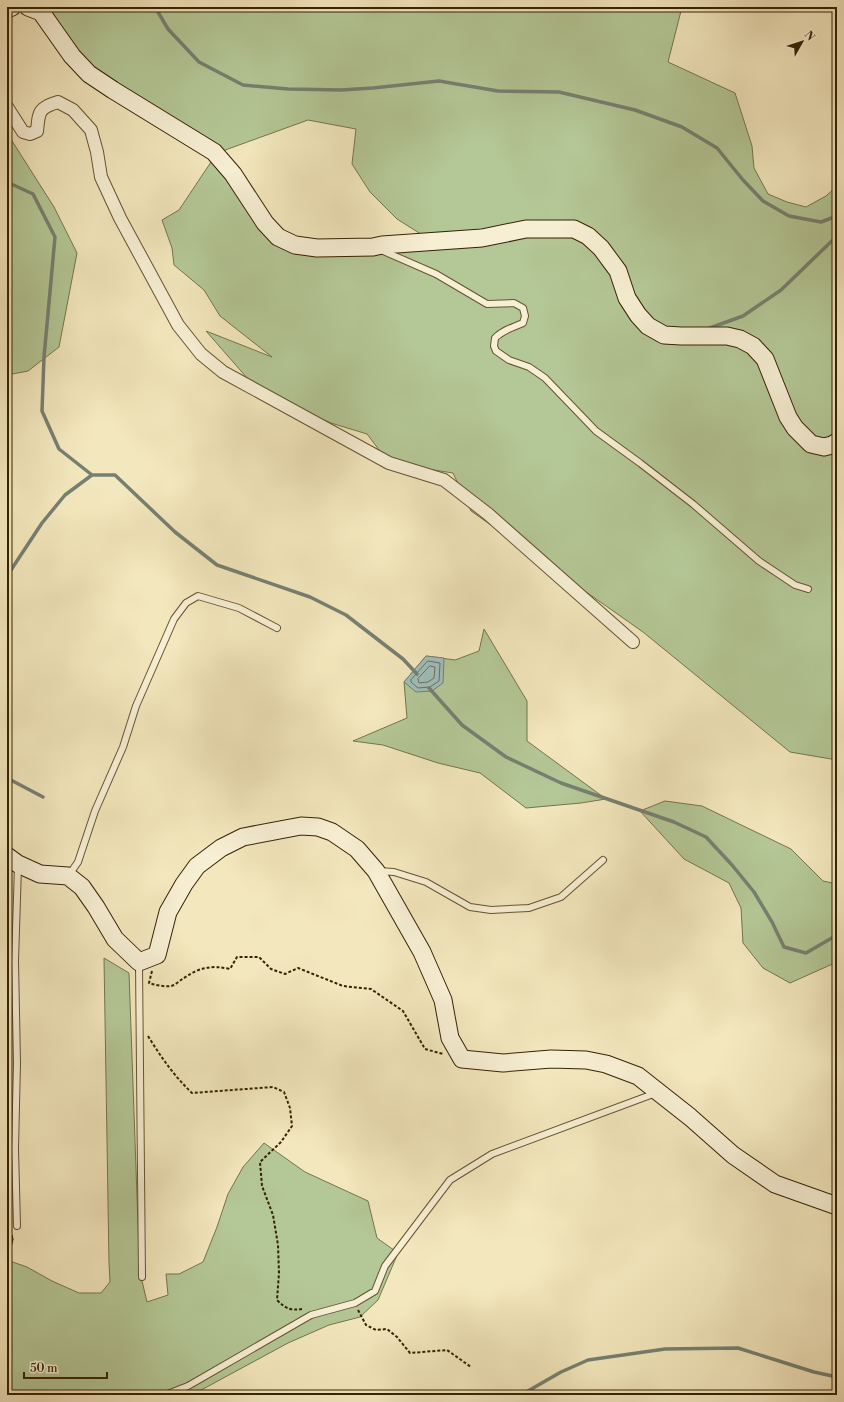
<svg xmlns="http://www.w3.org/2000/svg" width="844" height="1402" font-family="'Libre Bodoni',serif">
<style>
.green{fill:#b4c796;stroke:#75744c;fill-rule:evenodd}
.water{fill:#a0bebb;stroke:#768071}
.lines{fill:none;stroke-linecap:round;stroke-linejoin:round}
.shore{stroke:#6b705f;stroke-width:1}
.stream{stroke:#768071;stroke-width:3.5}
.lane-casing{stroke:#655332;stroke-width:8}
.street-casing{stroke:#655332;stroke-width:14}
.secondary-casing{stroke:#362203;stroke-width:19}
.path{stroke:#362203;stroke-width:2;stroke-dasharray:3 2;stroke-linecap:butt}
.lane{stroke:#f7efd4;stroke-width:6}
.street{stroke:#f7efd4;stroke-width:12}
.secondary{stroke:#f7efd4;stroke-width:17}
.wall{fill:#c19472;stroke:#362203}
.shaded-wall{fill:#9d785c;stroke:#362203}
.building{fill:#e0ac84;stroke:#362203}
</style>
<rect width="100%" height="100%" fill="#f3e7bd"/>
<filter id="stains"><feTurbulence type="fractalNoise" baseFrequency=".005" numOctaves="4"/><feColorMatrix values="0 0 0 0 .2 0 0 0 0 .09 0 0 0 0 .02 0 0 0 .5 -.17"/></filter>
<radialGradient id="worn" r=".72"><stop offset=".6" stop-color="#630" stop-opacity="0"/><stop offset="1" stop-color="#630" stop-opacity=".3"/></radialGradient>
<path class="green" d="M43,7H439L440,9L442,7H682L668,62L735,93L752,146L754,168L768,194L787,202L806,207L826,196L837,186V760L790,752L643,632L471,511L453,473L389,463L367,434L331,423L289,405L248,379L206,331L272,357L220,316L204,290L174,265L172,248L162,220L179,210L217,153L92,75ZM308,120L356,129L352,164L370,192L397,219L435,243L295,245L233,174L217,153Z
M7,133L54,207L77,253L59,347L28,371L7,375Z
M484,629L527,701V741L606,799L581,803L526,808L480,773L438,763L383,745L353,741L407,718L404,682L426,656L455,660L479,651Z
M665,801L702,806L791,849L823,881L837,884V962L790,983L763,968L743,943L741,908L729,883L684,859L640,811Z
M7,952H9L7,1063L10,1149H7Z
M104,958L129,973L140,1280L142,1281L147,1302L168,1295L166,1274H179L203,1262L217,1227L228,1194L243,1167L264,1143L305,1172L368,1201L377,1238L398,1253L378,1300L360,1317L329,1325L288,1343L192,1395H7V1260L27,1267L52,1281L79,1293H101L110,1282L109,1262Z"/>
<path class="water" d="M426,656L444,658L443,683L432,691L416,692L404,682Z"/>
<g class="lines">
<path class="shore" d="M428,661L440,663L439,681L430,687L418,688L411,682V680Z
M430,666L435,667L434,678L428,682L419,683L418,679Z"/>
<path class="stream" d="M155,7L168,29L199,62L243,85L288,89L341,90L373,88L439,81L498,91L559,92L635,110L682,127L717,148L743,180L763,201L789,216L821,222L837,216
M7,182L33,194L55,237L44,357L42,411L59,449L92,475H115L175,532L217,565L310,597L346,615L403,659L417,674
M707,329L743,316L781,290L837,236
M7,576L42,523L65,495L92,475
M429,688L462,725L506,757L561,783L674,822L706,837L732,865L754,892L772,922L784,947L806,953L837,935
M7,778L43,797
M521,1395L561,1372L588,1360L665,1349L738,1348L814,1372L837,1377"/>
<defs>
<path id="lane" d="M381,250L436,274L487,304L514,303L523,308L525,316L523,323C512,328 504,329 495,338L494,346L496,351L509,360L529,367L545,378L596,431L640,463L693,504L759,561L795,585L808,589
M378,871L394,872L426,882L470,907L491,910L529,908L561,897L603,860
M69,875L78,862L95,811L123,747L136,706L174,619L186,603L198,596L239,608L277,628
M139,963L142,1277
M17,1226L15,1149L17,1063L15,961L18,866
M165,1395L188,1386L311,1315L355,1303L375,1291L385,1266L450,1180L492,1154L656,1093"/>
<path id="street" d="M7,107L23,132L30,134L37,131C39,112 38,108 58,102L73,110L91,130L97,152L101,177L120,218L178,325L201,354L223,372L389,463L444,480L488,514L633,642"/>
<path id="secondary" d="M28,7L41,12L72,56L89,74L113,90L214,152L233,174L265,223L278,237L295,245L317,248L373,247L382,245L482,238L526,229H574L588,236L601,248L618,271L627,298L638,315L648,326L664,335L681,336H727L740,339L753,346L765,359L788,417L795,428L811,444L824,447L832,445L837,442
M7,9L12,7
M7,856L18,864L40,874L68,876L82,887L96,907L115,939L139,962L157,955L168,912L184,884L197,866L221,848L243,837L301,826L318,827L332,832L357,849L376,871L422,952L443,1000L450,1038L462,1059L503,1063L551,1059L586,1060L606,1064L638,1076L690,1117L733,1155L775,1184L837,1206"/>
</defs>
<use href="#lane" class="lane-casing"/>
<use href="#street" class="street-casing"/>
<use href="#secondary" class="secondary-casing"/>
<path class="path" d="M152,971L149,983C156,985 164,987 171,986C176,985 180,980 184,978C200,967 212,965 230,969L237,957H259L271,969L285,974L298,968L343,986L371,989L403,1011L425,1049L443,1054
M148,1036C161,1057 174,1076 192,1093L273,1087L284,1092L290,1108L292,1126L281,1142L260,1162L262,1186L273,1215L278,1245L279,1273L277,1300C285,1308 290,1311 302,1309
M358,1310L366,1325L376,1330L387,1329L397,1337L410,1353L447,1350L471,1367"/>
<use href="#lane" class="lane"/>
<use href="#street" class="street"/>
<use href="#secondary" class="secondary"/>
</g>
<path class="wall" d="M7,1234L13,1239L11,1247L7,1246Z"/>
<path class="shaded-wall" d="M12,1235L13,1239L11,1247L10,1244Z"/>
<path class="building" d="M7,1234L12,1235L10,1244L7,1243Z"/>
<rect width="844" height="1402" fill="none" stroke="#f3e7bd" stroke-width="24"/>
<rect x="8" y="8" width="828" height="1386" fill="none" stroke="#362203" stroke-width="2"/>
<rect x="12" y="12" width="820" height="1378" fill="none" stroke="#362203"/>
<g transform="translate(802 42) rotate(51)" stroke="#f7efd4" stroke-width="3" paint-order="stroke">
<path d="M0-3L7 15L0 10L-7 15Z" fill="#362203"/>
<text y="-6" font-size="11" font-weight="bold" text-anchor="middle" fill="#362203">N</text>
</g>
<path d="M24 1372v6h83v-6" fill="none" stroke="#362203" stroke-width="2"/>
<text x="30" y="1372" font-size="12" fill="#362203" stroke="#f7efd4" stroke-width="3" paint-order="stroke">50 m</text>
<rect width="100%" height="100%" filter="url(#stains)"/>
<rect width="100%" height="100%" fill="url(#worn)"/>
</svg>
